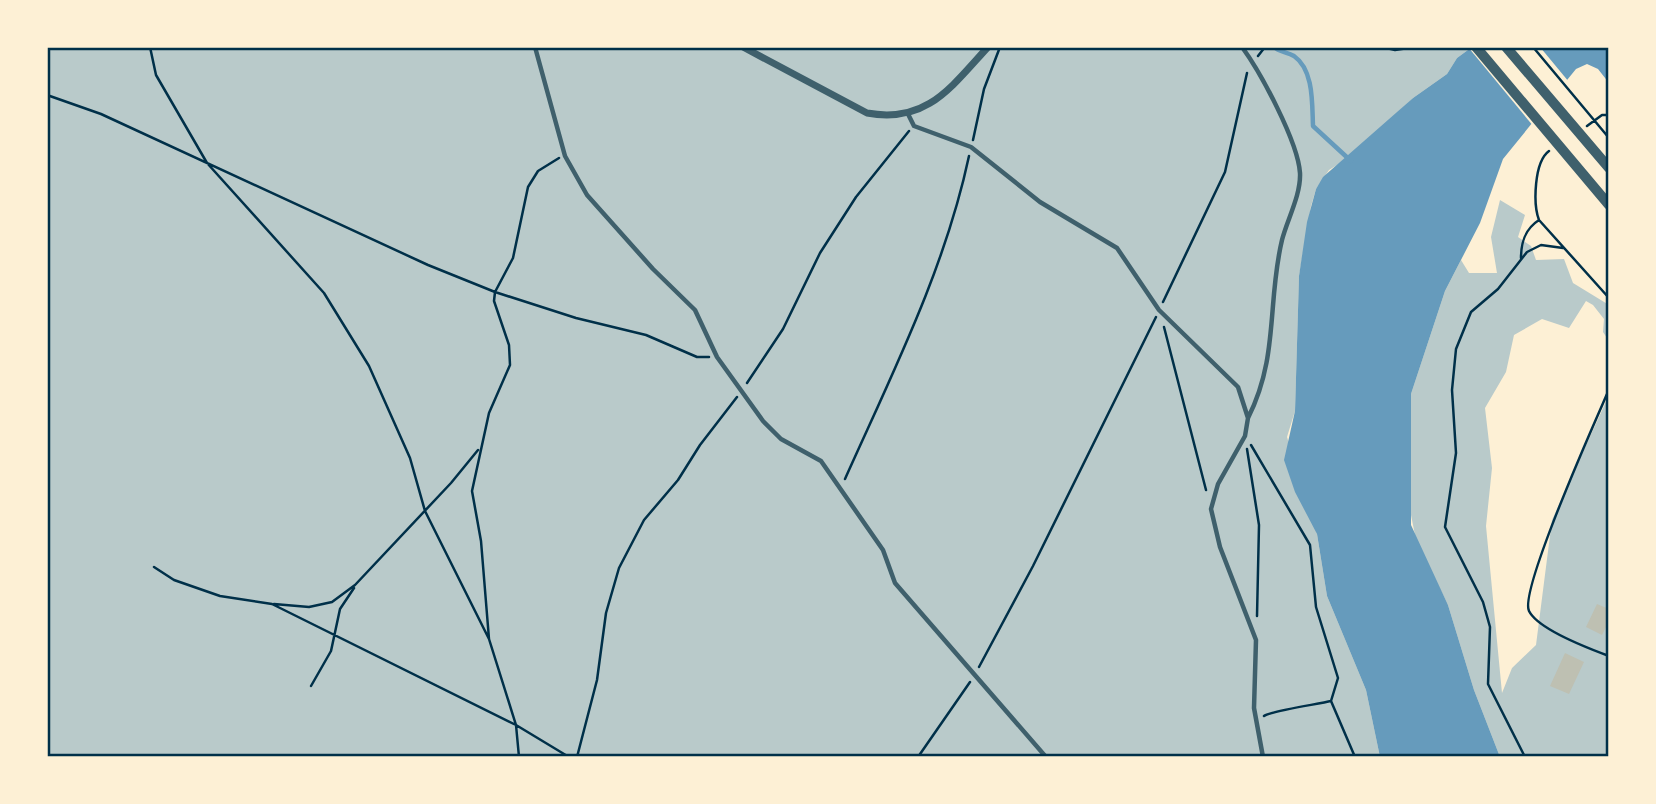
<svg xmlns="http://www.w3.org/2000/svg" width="1656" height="804" font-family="'IBM Plex Sans',sans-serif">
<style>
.green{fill:#b9caca}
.water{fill:#669bbc}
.pier{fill:#fdf0d5}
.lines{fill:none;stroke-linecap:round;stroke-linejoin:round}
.stream{stroke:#669bbc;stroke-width:4.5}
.building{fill:#bec0b2}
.path{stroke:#003049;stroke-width:2.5}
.service{stroke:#3f606c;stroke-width:4.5}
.minor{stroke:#3f606c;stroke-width:7}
.tertiary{stroke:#3f606c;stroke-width:10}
.neatline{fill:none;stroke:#003049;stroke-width:2.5}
</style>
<rect width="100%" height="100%" fill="#fdf0d5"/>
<path class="green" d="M47,47H1472L1457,58L1447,74L1413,98L1348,158L1329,170L1316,189L1311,206L1299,276L1295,411L1287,437L1317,534L1327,596L1366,690L1380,757H47Z
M1500,200L1525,215L1518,237L1531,246L1536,260L1564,259L1573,283L1609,305V341L1603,332L1604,319L1593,305L1586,301L1569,328L1542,319L1514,335L1506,372L1485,408L1492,468L1486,526L1502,693L1512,668L1536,645L1552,520L1609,395V757H1500L1474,690L1448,605L1416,540L1409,505L1411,394L1445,291L1461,260L1469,273H1497L1491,237Z"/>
<path class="water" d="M1472,47H1609L1606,63L1609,83L1598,69L1587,64L1576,69L1503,159L1480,223L1445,291L1411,394V525L1448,605L1474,690L1500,757H1380L1366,690L1327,596L1317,534L1295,492L1284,460L1295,411L1299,276L1307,222L1316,189L1323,177L1413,98L1447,74L1457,58Z"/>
<path class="pier" d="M1468,47H1540L1569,82L1534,127Z"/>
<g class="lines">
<path class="stream" d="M1274,47C1279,52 1287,52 1294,56C1314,70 1312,104 1313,126L1351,161"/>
</g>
<path class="building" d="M1597,604L1609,609V621L1602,635L1586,627Z
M1565,653L1584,662L1569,694L1550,686Z"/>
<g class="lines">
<path class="path" d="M150,47L156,75L207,163L324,293L369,366L410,458L425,511L489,639
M1382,47L1395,50L1415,47
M1533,47L1609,138
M1258,56L1265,47
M47,95L101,114L428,265L495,292L576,318L646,335L697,357H709
M1587,126L1602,115H1609
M973,140L984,89L1000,47
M1549,151C1534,162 1533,204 1539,220L1609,298
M1521,258C1521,242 1525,229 1539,220
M1163,302L1225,172L1247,73
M1164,327L1206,490
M747,383L783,329L820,253L856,197L909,131
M1607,394C1594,424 1519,591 1529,611C1538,629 1590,649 1609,656
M1251,445L1310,545L1316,607L1338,678L1331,701L1355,757
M1247,449L1259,525L1257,616
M845,479C892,374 945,269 969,156
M154,567L174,580L220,596L272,604L516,725L569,757
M274,604L309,607L332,602L355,585L451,483L478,450
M979,667L1033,566L1156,317
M311,686L331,651L340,609L354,588
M1264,716C1270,711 1319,704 1331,701
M519,757L516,725L489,639L481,541L472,491L489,413L510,365L509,345L494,301L495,292L513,258L528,187L538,171L559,158
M577,757L597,680L606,613L619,568L644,520L678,480L700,445L737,397
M918,757L970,682
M1525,757L1488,684L1490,627L1483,602L1445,527L1456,453L1452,390L1456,349L1471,312L1498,289L1527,252L1541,245L1563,248"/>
<path class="service" d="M535,47L565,156L587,195L653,269L695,310L717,357L763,421L781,439L821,461L883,550L895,583L1046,757
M1242,47C1261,73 1298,142 1300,173C1301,195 1287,220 1282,240C1267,302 1279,357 1248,418
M908,114L914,126L971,147L1040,202L1117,248L1159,310L1238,387L1248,418L1245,436L1218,484L1211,509L1220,547L1256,640L1254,708L1263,757"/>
<path class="minor" d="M743,47L867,113C927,124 951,87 988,47"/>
<path class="tertiary" d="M1476,47L1609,205
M1506,47L1609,168"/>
</g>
<rect width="1656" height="804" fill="none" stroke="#fdf0d5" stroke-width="98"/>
<rect x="49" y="49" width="1558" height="706" class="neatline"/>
</svg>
